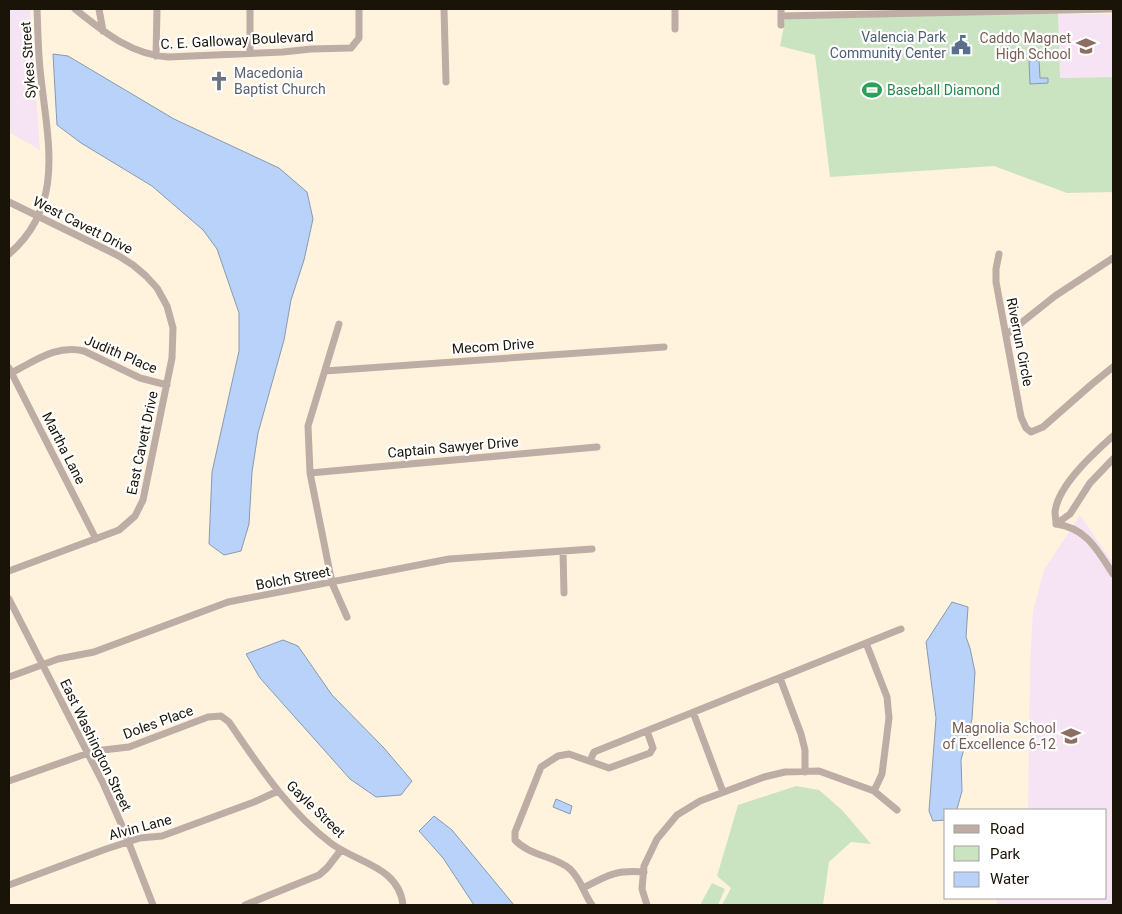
<svg xmlns="http://www.w3.org/2000/svg" width="1122" height="914" font-family="Roboto,sans-serif">
<style>
.education{fill:#f6e4f4}
.green{fill:#cae4c1}
.water{fill:#b9d2f9;stroke:#8999b0}
.lines{fill:none;stroke-linecap:round;stroke-linejoin:round}
.minor{stroke:#bdada4;stroke-width:7}
.labels{text-anchor:middle;dominant-baseline:central;stroke-width:4.5;stroke-linejoin:round;paint-order:stroke}
.service-label{font-size:14px;fill:#4e5e75;stroke:#fff;text-anchor:end}
.education-label{font-size:14px;fill:#785e54;stroke:#fff;text-anchor:end}
.street-label{font-size:14px;fill:#1a1307;stroke:#fff}
.worship-label{font-size:14px;fill:#5b616d;stroke:#fff;text-anchor:start}
.leisure-label{font-size:14px;fill:#27864d;stroke:#fff;text-anchor:start}
</style>
<rect width="100%" height="100%" fill="#fff3de"/>
<path class="education" d="M9,9H30L40,150L9,132Z
M1058,14H1113V77L1060,78Z
M1080,515L1113,563V905H997L996,898H1106V810H1028L1030,662L1033,611L1044,570Z"/>
<path class="green" d="M1058,10L1060,78L1113,77V192L1067,193L994,166L830,177L815,55L780,46L786,16Z
M796,786L819,790L842,810L871,844L851,842L829,862L823,905H722L731,888L717,876L738,805Z
M712,883L725,889L718,905H700Z"/>
<path class="water" d="M53,54L68,56L174,119L279,168L307,192L313,219L304,260L291,300L284,340L258,433L252,472L249,524L241,551L224,555L209,544L212,472L239,351V313L217,249L203,230L152,186L81,143L57,125Z
M1039,60L1040,78H1048V83L1030,84L1029,61Z
M952,602L968,607L966,637L970,648L975,672L972,719L961,760L962,791L957,809L956,810H946V820L933,821L929,811L936,718L926,642Z
M283,640L298,646L332,695L384,748L412,781L401,795L376,797L350,779L260,678L246,654Z
M556,799L572,806L570,814L553,807Z
M434,816L452,830L514,905H474L443,858L419,831Z"/>
<g class="lines">
<path class="minor" d="M75,9C104,32 130,54 168,57L283,52L311,49L351,48L359,38V9
M99,9L103,31
M250,9V53
M444,9L446,82
M781,9V25
M781,16L1113,9
M675,29V9
M156,56L157,9
M9,202L119,256L133,265L146,276L157,288L167,306L173,328L172,358L143,500L135,516L119,530L9,571
M9,254C65,206 48,142 41,78C38,55 38,32 37,9
M999,254L996,269V282L1021,417L1026,428L1031,432L1043,427L1092,384L1113,367
M339,324L308,426L310,473L332,583L347,617
M1006,335L1055,296L1113,258
M9,368L96,539
M325,371L664,347
M11,373C35,361 57,344 84,351L140,378L167,385
M310,473L597,447
M1056,524C1056,520 1055,515 1055,512C1058,485 1094,453 1113,436
M1056,524L1070,514L1090,483L1113,459
M1056,524C1087,528 1098,551 1113,574
M563,551L564,593
M9,599L103,783L123,828L153,905
M866,643L887,697L889,718L882,774L874,791
M9,677L58,659L94,652L228,602L449,559L592,549
M780,678L801,734L805,750V772
M693,712L723,792
M590,761L594,752L901,629
M9,781L94,751L129,747L208,717L221,716L229,722C259,766 288,811 332,844C358,863 399,867 403,905
M9,885L106,849L140,838L162,836L254,802L278,791
M583,888C608,875 615,870 644,872
M245,905L319,875L327,868L341,850
M592,905C583,892 582,881 570,869C555,856 530,856 515,840V832L541,767L558,756L569,754L609,768L650,753L653,748L647,731
M647,905L642,889L644,866L657,839L677,815L700,801L764,777L785,772L819,771L874,791L897,810"/>
</g>
<defs>
<symbol id="civic-bare" viewBox="-9 -9 18 18"><path d="M-.6-6.5H3V-4.5H.6V-3L4-1V1h2V6H-6V1h2V-1L-.6-3ZM-1.2 2.5V6h2.4V2.5Z" fill="#5c6f8a" stroke="#fff" stroke-width="2.5" paint-order="stroke"/></symbol>
<symbol id="school-bare" viewBox="-9 -9 18 18"><path d="M0-5L7-2L0 1L-7-2ZM-4 1L0 2.5L4 1V4Q0 6-4 4Z" fill="#8d6e63" stroke="#fff" stroke-width="2.5" paint-order="stroke"/></symbol>
<symbol id="church-bare" viewBox="-9 -9 18 18"><path d="M-1.2-6h2.4v3.5h3.3v2.4h-3.3V6h-2.4V-.1h-3.3v-2.4h3.3Z" fill="#6b7280" stroke="#fff" stroke-width="2.5" paint-order="stroke"/></symbol>
<symbol id="stadium-bare" viewBox="-9 -9 18 18"><path d="M0-5a6.5 5 0 1 0 0 10a6.5 5 0 1 0 0-10ZM-3.5-1.8h7v3.6h-7Z" fill="#2e9e5b" stroke="#fff" stroke-width="2.5" paint-order="stroke"/></symbol>
</defs>
<g fill-rule="evenodd">
<use href="#civic-bare" x="947" y="31" width="28" height="28"/>
<use href="#school-bare" x="1072" y="32" width="28" height="28"/>
<use href="#church-bare" x="205" y="67" width="28" height="28"/>
<use href="#stadium-bare" x="858" y="76" width="28" height="28"/>
<use href="#school-bare" x="1057" y="722" width="28" height="28"/>
</g>
<g class="labels">
<g class="service-label">
<text x="946" y="37">Valencia Park<tspan x="946" dy="16">Community Center</tspan></text>
</g>
<g class="education-label">
<text x="1071" y="38">Caddo Magnet<tspan x="1071" dy="16">High School</tspan></text>
<text x="1056" y="728">Magnolia School<tspan x="1056" dy="16">of Excellence 6-12</tspan></text>
</g>
<g class="street-label">
<text transform="translate(237 40) rotate(-3)">C. E. Galloway Boulevard</text>
<text transform="translate(28 60) rotate(-94)">Sykes Street</text>
<text transform="translate(83 225) rotate(27)">West Cavett Drive</text>
<text transform="translate(1020 342) rotate(79)">Riverrun Circle</text>
<text transform="translate(493 346) rotate(-4)">Mecom Drive</text>
<text transform="translate(121 354) rotate(23)">Judith Place</text>
<text transform="translate(142 443) rotate(-78)">East Cavett Drive</text>
<text transform="translate(453 447) rotate(-5)">Captain Sawyer Drive</text>
<text transform="translate(64 448) rotate(63)">Martha Lane</text>
<text transform="translate(293 578) rotate(-11)">Bolch Street</text>
<text transform="translate(158 722) rotate(-20)">Doles Place</text>
<text transform="translate(96 745) rotate(64)">East Washington Street</text>
<text transform="translate(316 809) rotate(44)">Gayle Street</text>
<text transform="translate(140 827) rotate(-15)">Alvin Lane</text>
</g>
<g class="worship-label">
<text x="234" y="73">Macedonia<tspan x="234" dy="16">Baptist Church</tspan></text>
</g>
<g class="leisure-label">
<text x="887" y="90">Baseball Diamond</text>
</g>
</g>
<rect width="1122" height="914" fill="none" stroke="#1a1307" stroke-width="20"/>
<rect x="944" y="809" width="162" height="90" fill="#ffffff" stroke="#a3a19c"/>
<rect x="954" y="825" width="25" height="8" fill="#bdada4" stroke="#a3a19c"/>
<text x="990" y="834" font-size="15" fill="#1a1307">Road</text>
<rect x="954" y="846" width="25" height="15" fill="#cae4c1" stroke="#a3a19c"/>
<text x="990" y="859" font-size="15" fill="#1a1307">Park</text>
<rect x="954" y="872" width="25" height="15" fill="#b9d2f9" stroke="#a3a19c"/>
<text x="990" y="884" font-size="15" fill="#1a1307">Water</text>
</svg>
